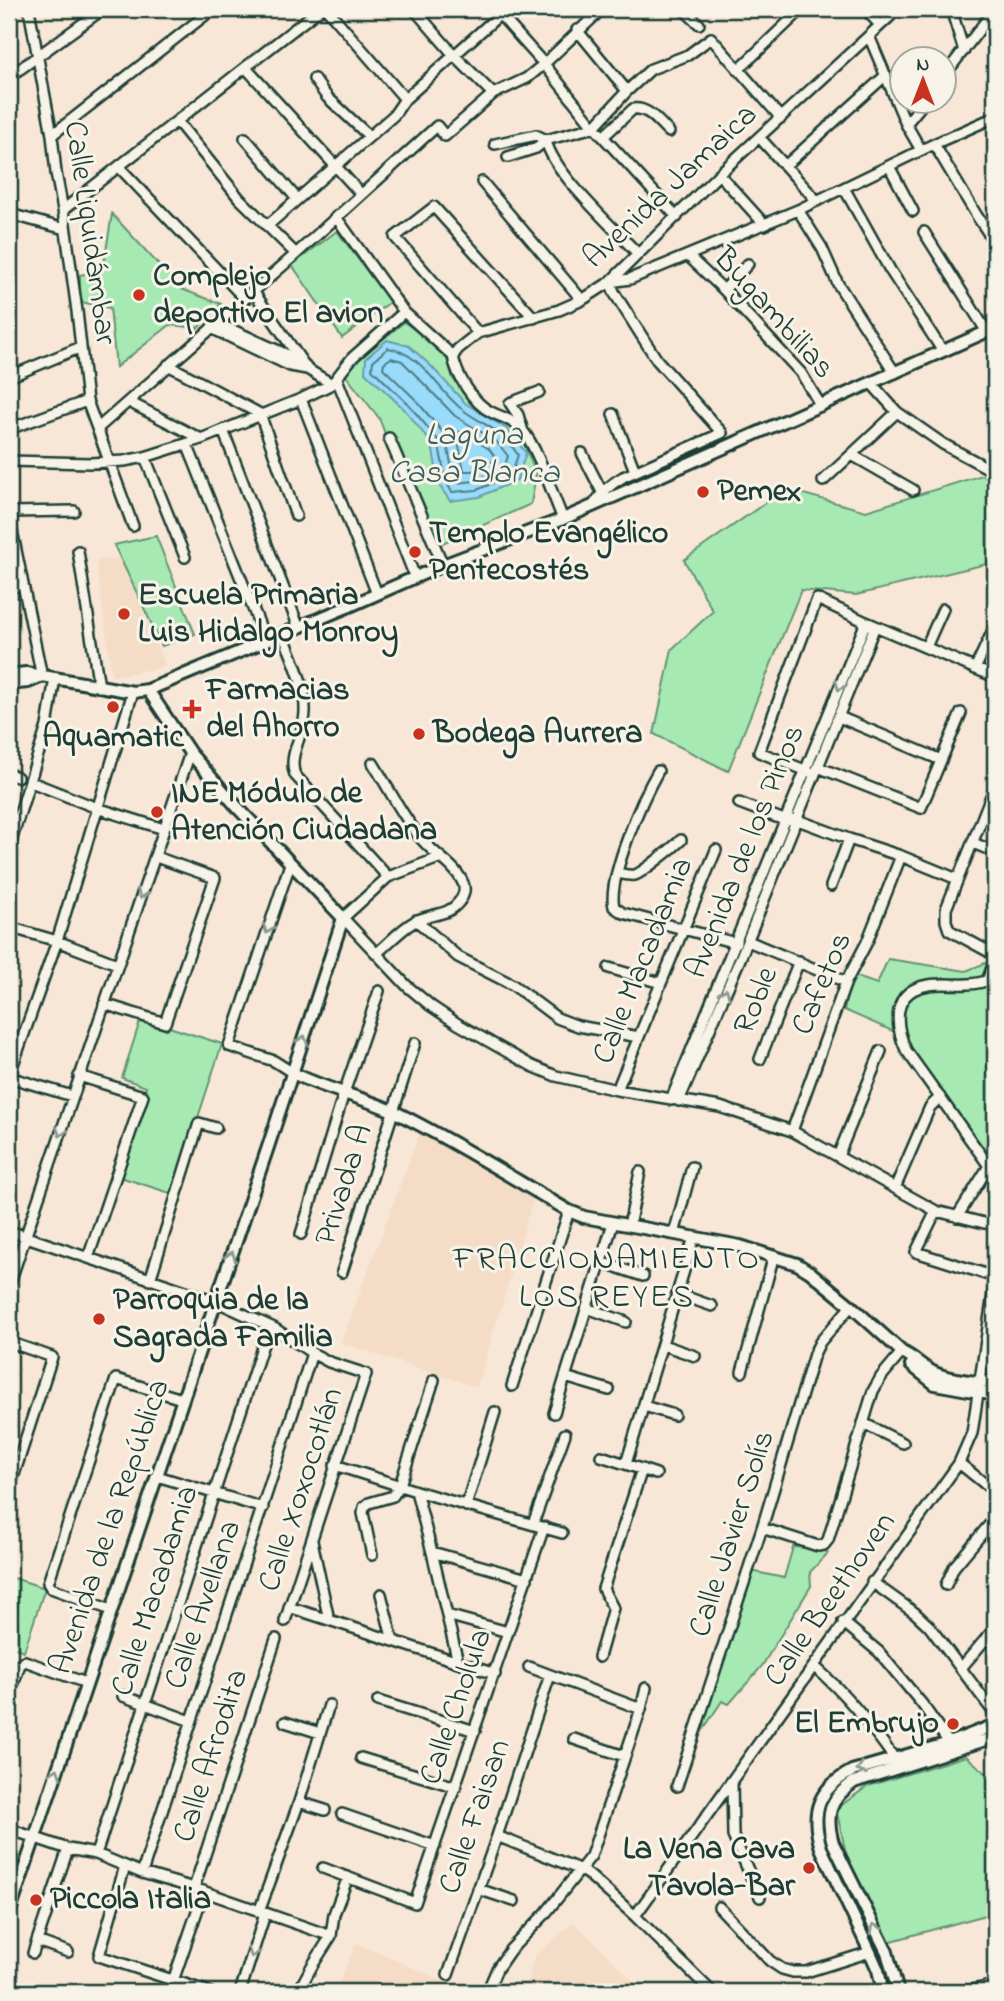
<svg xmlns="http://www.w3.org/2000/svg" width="1004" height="2001" font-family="'Indie Flower',sans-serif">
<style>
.built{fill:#f5dcc6}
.green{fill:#a7e9b3;stroke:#639374;stroke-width:2}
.water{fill:#99dbfb;stroke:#689cab;stroke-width:2}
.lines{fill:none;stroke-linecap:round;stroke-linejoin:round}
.shore{stroke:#507c84;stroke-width:2}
.minor-casing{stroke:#1f3d34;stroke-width:14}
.major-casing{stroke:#1f3d34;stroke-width:16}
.minor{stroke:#f7f3e8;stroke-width:9}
.major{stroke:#f7f3e8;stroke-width:10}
.oneway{stroke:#8b988e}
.poi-dot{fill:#c8321e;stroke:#f7f3e8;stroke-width:2.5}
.labels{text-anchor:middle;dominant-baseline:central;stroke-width:6;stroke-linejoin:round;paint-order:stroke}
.street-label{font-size:32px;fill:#1f3d34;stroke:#f7f3e8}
.poi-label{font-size:32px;font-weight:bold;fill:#1f3d34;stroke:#f7f3e8;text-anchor:start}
.water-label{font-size:33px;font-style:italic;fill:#375d5c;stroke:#f7f3e8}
.neighbourhood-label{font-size:33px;letter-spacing:2px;fill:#1f3d34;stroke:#f7f3e8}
</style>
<rect width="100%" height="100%" fill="#f8e7d6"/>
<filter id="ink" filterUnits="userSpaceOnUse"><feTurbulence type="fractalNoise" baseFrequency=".0143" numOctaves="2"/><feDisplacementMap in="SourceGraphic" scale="14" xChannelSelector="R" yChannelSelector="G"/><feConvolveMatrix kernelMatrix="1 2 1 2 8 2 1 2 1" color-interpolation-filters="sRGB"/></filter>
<g filter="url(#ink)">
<path class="built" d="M121,559L166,667L112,676L96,560Z
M420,1132L534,1197L477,1387L341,1343Z
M574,1922L644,1992H523L527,1987L534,1957Z
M356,1943L443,1981L439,1992H335Z"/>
<path class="green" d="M112,214L181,289L221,304L198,328L170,325L116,367L110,308L80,302V275L103,269Z
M337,231L390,302L342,338L292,265Z
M404,322L445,352L453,379L472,399L518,429L536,474L531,504L438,545L403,481L379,418L343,372Z
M982,475L995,484V562L856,595L801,590L728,771L654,734L672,649L713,611L684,560L785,489L866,511Z
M156,536L195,634L162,646L114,545Z
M888,959L966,971L995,959V1161L943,1101L895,1032L844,1010L851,975L877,984Z
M141,1018L222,1044L173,1194L117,1176L146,1087L122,1078Z
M793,1547L823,1549L828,1553L810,1572L811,1586L762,1666L729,1704L722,1701L693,1745L751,1571L784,1578Z
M10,1577L45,1588L24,1651L9,1646Z
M966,1756L995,1781V1914H989L888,1942L850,1871L836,1809L868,1786Z"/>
<path class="water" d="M387,340L409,346L431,366L465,403L507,429L526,453L517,480L479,497L450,501L439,485L432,444L404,409L365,372L366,358Z"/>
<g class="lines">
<path class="shore" d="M388,348C423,353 437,391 463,410C486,427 501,428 518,455L511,475L477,490L452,492L446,482L438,440L409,405L372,369L373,361Z
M391,358L402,361L455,416L496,441L508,456L504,468L475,481L456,483L454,478L445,435L415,399L383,368L384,363Z
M458,432H462L489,449L495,457V460L472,471H464L457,436Z"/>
<defs>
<path id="minor" d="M29,9L52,135L56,173L63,210L77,311L87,401L133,526
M327,9L405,99
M414,9L454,55L493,94
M495,9L544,64L594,127L677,217
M683,9L699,24
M865,9L880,25
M951,9L964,51
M577,30L627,91
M869,36L906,124L921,150
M246,68L361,194
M738,70L802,9
M944,76L995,9
M9,77L103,9
M314,79L327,97L369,136
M177,121L239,198L296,254
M906,124L924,102
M52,135L213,9
M603,137L633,109C649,107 659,123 669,132
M759,137L817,201
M245,138L297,199
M495,144L536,135L546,140C552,172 614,228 638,254
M934,144L977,216L995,243
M508,157L536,148L546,140L594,127L627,91L651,69L688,55L711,38L781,118
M785,166L886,75
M889,166L913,211
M119,167L244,298
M719,174L765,225
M482,182L582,300
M844,188L890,270L942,350
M9,210L17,216L65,229
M63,210L320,9
M798,210L822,248L838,284L895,373
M336,217L404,312L453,356C456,375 474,404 491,412C503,418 514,420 523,431C539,451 552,494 563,519
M267,226L394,115L405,99L506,9
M924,232L987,332
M688,256L724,290L801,373L821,406
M724,290L748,264
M253,291L307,369L332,384
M217,323L290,356L297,361
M211,328L290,366L307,369
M478,333L395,237L434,207L534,318
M453,356L458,349L478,333L559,310L582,300L610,282L719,174L898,9
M168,365L260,414L296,516
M9,377L81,347
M337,379L415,577
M871,383L897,412L943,444L995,472
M301,399L377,594
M129,402L201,439
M613,414L635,471
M98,428L296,254L437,126L445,136L493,94L527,78L544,64L602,9
M522,428L518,415L510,403L539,392
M9,429L87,401
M223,430L299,628
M389,438L443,565
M187,444L266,641
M582,453L602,492
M852,455L913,490
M145,457L185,557
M9,461L91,463L124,461L145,457L201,439L301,399L332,384L352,358L404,312
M823,481L897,412
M593,506C601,493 609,485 623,477L722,433L657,360L615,294L610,282L630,279L798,210L934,144L995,117
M9,512L74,511
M9,516L42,677
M78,551L99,687
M9,587L22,585
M283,634C292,658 306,685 305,712C305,733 287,755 295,775L388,877
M926,647L943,609
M975,669L995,626
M839,717L941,760
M373,763C388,787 401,814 419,836C431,853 455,864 463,883C466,890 463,898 458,903C447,917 428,913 414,922C401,929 389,943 377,953
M818,767L921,808L961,713
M658,771C643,797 607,879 614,907L623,913L736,943
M810,772L759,752L817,599L866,622L995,677
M9,774L17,777
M31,782L97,808L164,829
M995,786L946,909V921L949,930L995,955
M739,803L784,820L795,819L849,839L901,856L957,879
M973,843L995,852
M9,848L47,726L55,678
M439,858L388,877L343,918L407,986L431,1006L458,1024L532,1066L556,1076L617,1090L720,1107L792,1131L936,1211L984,1223L995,1224
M290,864L229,1046L274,1061L293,1073
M617,873C623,874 629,876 635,875C642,873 675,846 681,840
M831,886L849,839
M416,920L458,957L513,985L557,1018L578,1026L639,1037
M9,927L57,941L117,964
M748,941L846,982
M609,968L661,983
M987,981L995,960
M104,1004L165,1023L215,878L156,857
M760,1059L799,961
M9,1076L57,941L133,692
M79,1076L143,1096L88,1258
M9,1077L72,1096
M617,1090L716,850
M671,1100L866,622
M679,1101L740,959L875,626
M792,1131L846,982L867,942L901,856
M838,1156L881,1051
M989,1166L906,1050C894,1023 892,990 929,985C942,983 955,985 968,984C977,984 987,981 995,978
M895,1188L930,1107L940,1097
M936,1211L916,1252L995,1277
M957,1217L989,1166
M629,1226L640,1172
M9,1231L215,1301L274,1328L312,1353L329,1362L366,1374L285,1621
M301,1234L344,1093L379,991
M674,1234L692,1167
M601,1262L643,1276
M342,1272L415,1043
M150,1280L199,1123L216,1128
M9,1285L190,753
M678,1294L712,1306
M587,1308L626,1322
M9,1342L52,1357L9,1490
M663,1345L695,1356
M742,1372L774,1255
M565,1377L609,1390
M512,1386L569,1211
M644,1406L674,1415
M554,1413L613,1223
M863,1423L903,1443
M601,1456L656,1474
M959,1463L995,1492
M626,1464L694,1237
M335,1465L416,1491L562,1533
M157,1476L263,1508
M416,1491L432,1552L458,1662
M466,1506L495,1412
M533,1524L565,1434
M762,1528L818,1546L824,1545L828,1540L873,1391L881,1377L902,1352
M312,1541L329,1620
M432,1552L527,1579
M372,1555L363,1513L364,1507L369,1503L393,1496L400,1485L434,1380
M872,1582L915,1613L929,1626L995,1714
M946,1585L954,1567L995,1518
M381,1594L393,1641
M289,1607L495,1674
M111,1610L51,1588L48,1583L116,1379L182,1399
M447,1615L508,1632
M843,1622L879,1652L922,1704L949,1743
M599,1657L613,1608L603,1589L642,1469
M814,1666C847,1695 869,1723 894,1758
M529,1667L641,1709
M961,1668L995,1628
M123,1696L191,1721
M9,1698L20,1664L25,1661L86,1683
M378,1701L475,1731
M285,1722L320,1733
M574,1739L624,1756
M361,1758L456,1787
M732,1782L733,1836L760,1897
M677,1786L762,1528L814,1354L820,1342L851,1306
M299,1802L325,1810
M342,1814L435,1846
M9,1829L68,1849L96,1854L142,1873L194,1888L331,1936
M497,1836L581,1870L590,1876L635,1916L712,1992
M96,1854L263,1344
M125,1866L99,1956L209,1992
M323,1868L415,1903L544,1527
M142,1873C198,1699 257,1527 312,1353
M194,1888L276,1639
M478,1889L514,1901
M719,1907L770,1961L782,1969L793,1972H806L870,1952
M259,1912L299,1802L329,1705
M635,1916L959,1463L972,1433L995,1281
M37,1941L68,1952
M33,1953L68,1849
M448,1975L497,1836L550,1675
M173,1981L204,1891
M240,1992L265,1914
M298,1992L312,1966L331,1936L334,1914L348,1877
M487,1992L497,1969L510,1950L545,1914L591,1856L641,1709L646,1688
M963,1992L995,1985"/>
<path id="major" d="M9,675L26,673L133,692L148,690L352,605L443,565L563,519L995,328
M9,684L28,682L40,677
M293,1073C326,1090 364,1097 397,1113C456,1142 512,1178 569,1211L584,1217L740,1246L797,1264L810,1272L851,1306L902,1352C914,1357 923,1368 935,1373C952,1381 976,1381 995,1384
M911,1365L935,1384L995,1395
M9,1914L269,1144L343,918L238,808L190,753L148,690
M883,1992L878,1970L870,1952L821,1848C810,1812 818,1789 852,1771L949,1743L995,1725
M898,1992L887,1952L833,1843C825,1815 829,1799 854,1782L995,1737"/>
</defs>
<use href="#minor" class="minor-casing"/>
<use href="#major" class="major-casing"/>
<use href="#minor" class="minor"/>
<use href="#major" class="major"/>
</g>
<defs><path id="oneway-chevron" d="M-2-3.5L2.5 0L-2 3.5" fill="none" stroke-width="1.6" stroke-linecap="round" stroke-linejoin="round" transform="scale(1.75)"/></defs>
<g class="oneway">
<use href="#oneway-chevron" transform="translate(840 686) rotate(112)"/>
<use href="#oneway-chevron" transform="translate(142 894) rotate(110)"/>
<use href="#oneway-chevron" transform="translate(268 929) rotate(108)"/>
<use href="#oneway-chevron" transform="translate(725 993) rotate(-67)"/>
<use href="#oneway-chevron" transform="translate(303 1040) rotate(-72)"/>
<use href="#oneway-chevron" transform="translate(61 1132) rotate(108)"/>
<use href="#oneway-chevron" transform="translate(231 1256) rotate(-71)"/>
<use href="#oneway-chevron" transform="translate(861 1769) rotate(161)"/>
<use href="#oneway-chevron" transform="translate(56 1773) rotate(-71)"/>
<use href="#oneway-chevron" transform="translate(875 1928) rotate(-116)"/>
<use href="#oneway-chevron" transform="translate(253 1953) rotate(108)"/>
</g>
</g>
<g class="poi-dot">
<circle cx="139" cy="295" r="7"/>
<circle cx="703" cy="492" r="7"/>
<circle cx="415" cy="552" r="7"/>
<circle cx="124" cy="614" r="7"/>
<circle cx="113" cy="707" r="7"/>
<path d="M188.5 698.5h7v7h7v7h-7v7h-7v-7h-7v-7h7z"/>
<circle cx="419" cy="734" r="7"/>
<circle cx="157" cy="812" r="7"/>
<circle cx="99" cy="1319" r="7"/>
<circle cx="953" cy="1724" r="7"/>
<circle cx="809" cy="1868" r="7"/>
<circle cx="36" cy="1900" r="7"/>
</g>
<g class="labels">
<g class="street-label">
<text transform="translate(671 187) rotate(-43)">Avenida Jamaica</text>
<text transform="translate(89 233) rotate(82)">Calle Liquidámbar</text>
<text transform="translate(773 314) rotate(48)">Bugambilias</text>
<text transform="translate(746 852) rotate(-68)">Avenida de los Pinos</text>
<text transform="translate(644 961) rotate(-68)">Calle Macadamia</text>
<text transform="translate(823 984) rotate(-67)">Cafetos</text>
<text transform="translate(757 1001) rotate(-68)">Roble</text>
<text transform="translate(345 1185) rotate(-72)">Privada A</text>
<text transform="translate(302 1490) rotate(-72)">Calle Xoxocotlán</text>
<text transform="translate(111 1527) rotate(-71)">Avenida de la República</text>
<text transform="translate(733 1534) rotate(-72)">Calle Javier Solís</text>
<text transform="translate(156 1591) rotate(-72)">Calle Macadamia</text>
<text transform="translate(831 1600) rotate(-55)">Calle Beethoven</text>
<text transform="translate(204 1605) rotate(-71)">Calle Avellana</text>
<text transform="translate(457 1707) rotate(-71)">Calle Cholula</text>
<text transform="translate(212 1756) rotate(-72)">Calle Afrodita</text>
<text transform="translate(476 1817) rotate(-71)">Calle Faisan</text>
</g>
<g class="poi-label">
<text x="153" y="277">Complejo<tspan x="153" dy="37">deportivo El avion</tspan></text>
<text x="717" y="492">Pemex</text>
<text x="429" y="534">Templo Evangélico<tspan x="429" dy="37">Pentecostés</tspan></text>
<text x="138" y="596">Escuela Primaria<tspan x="138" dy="37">Luis Hidalgo Monroy</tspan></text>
<text x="206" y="691">Farmacias<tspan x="206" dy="37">del Ahorro</tspan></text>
<text x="433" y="734">Bodega Aurrera</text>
<text x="113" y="738" text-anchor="middle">Aquamatic</text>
<text x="171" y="794">INE Módulo de<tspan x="171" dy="37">Atención Ciudadana</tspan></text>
<text x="113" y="1301">Parroquia de la<tspan x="113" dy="37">Sagrada Familia</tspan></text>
<text x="939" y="1724" text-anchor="end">El Embrujo</text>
<text x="795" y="1850" text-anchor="end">La Vena Cava<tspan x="795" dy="37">Tavola-Bar</tspan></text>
<text x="50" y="1900">Piccola Italia</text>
</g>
<g class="water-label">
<text x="474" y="436">Laguna<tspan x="474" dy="38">Casa Blanca</tspan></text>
</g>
<g class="neighbourhood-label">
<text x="607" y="1260">FRACCIONAMIENTO<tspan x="607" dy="38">LOS REYES</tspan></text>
</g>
</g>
<rect width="1004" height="2001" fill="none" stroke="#f7f3e8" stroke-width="35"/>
<rect x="18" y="18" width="969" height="1966" fill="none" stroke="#1f3d34" stroke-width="2.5" filter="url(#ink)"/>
<g transform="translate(923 80)"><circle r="33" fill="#f7f3e8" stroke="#a1aaa0" stroke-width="2"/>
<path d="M0-5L12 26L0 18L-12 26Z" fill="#c8321e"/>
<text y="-10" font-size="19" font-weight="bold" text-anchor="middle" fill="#1f3d34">N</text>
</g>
</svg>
